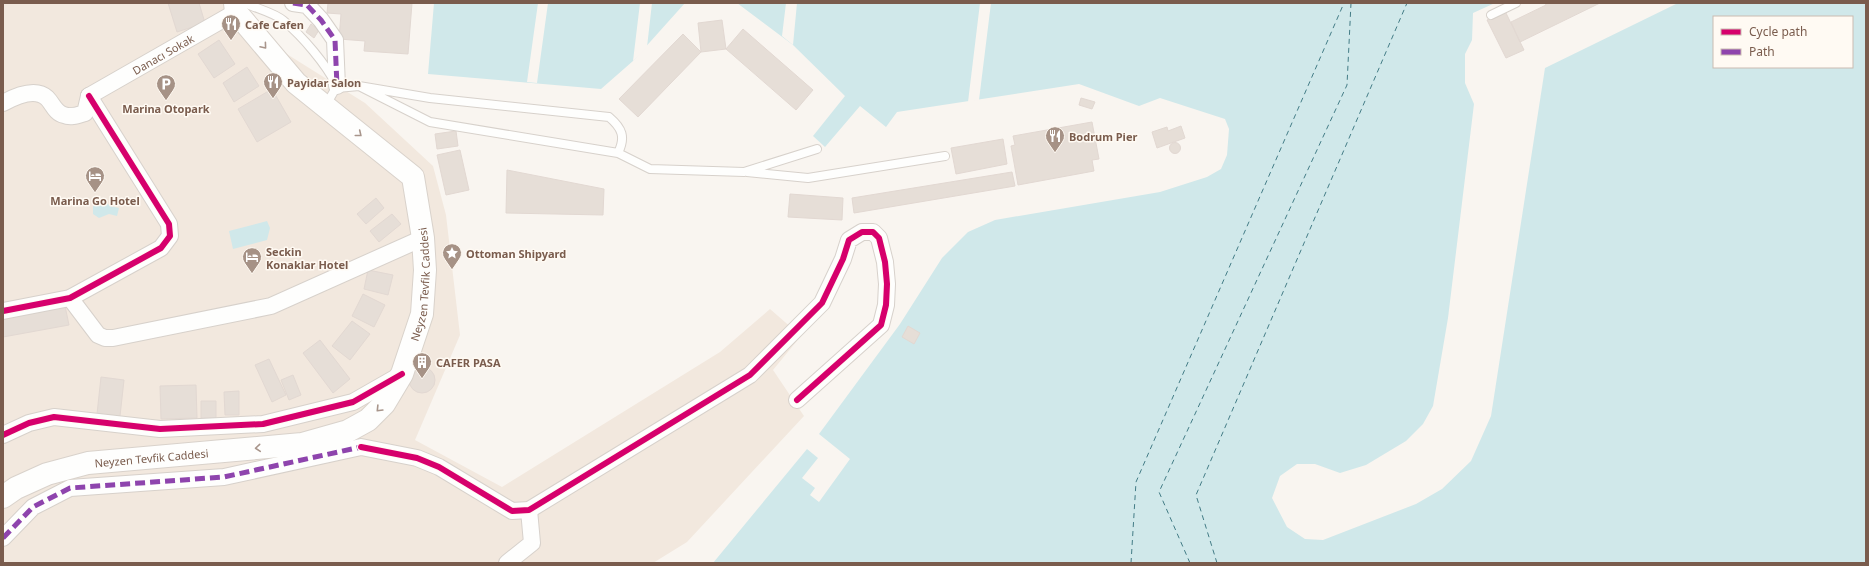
<svg xmlns="http://www.w3.org/2000/svg" width="1869" height="566" font-family="'Noto Sans',sans-serif">
<style>
.residential{fill:#f2e8de}
.water{fill:#d0e8ea;fill-rule:evenodd}
.pier{fill:#f9f5f0}
.lines{fill:none;stroke-linecap:round;stroke-linejoin:round}
.ferry{stroke:#437c86;stroke-width:1;stroke-dasharray:5 4;stroke-linecap:butt}
.building{fill:#e6ded7;stroke:#e2d8d2}
.lane-casing{stroke:#d7d1cb;stroke-width:10}
.street-casing{stroke:#d7d1cb;stroke-width:18}
.secondary-casing{stroke:#d9d2cb;stroke-width:24}
.lane{stroke:#fefefd;stroke-width:8}
.street{stroke:#fefefd;stroke-width:16}
.secondary{stroke:#fefefd;stroke-width:22}
.quiet{stroke:#8e44ad;stroke-width:5;stroke-dasharray:10 5;stroke-linecap:butt}
.cycleway-casing{stroke:#fffaf3;stroke-width:8}
.cycleway{stroke:#d6006c;stroke-width:6}
.oneway{stroke:#a8958b}
.labels{text-anchor:middle;dominant-baseline:central;stroke-width:3;stroke-linejoin:round;paint-order:stroke}
.poi-label{font-size:11px;font-weight:bold;fill:#7a5c4d;stroke:#fffaf3;text-anchor:start}
.street-label{font-size:11px;fill:#7a5c4d;stroke:#fffaf3}
</style>
<rect width="100%" height="100%" fill="#f9f5f0"/>
<path class="residential" d="M3,3H227L231,19L365,103L433,166L446,215L460,335L415,440L502,487L720,352L770,309L801,336L773,370L804,416L687,542L653,563H3Z"/>
<path class="water" d="M434,3H685L633,61L601,89L428,74Z
M737,3H1495L1473,13L1472,40L1465,54V83L1474,104L1448,318L1433,406L1423,424L1406,441L1366,465L1340,473L1315,464H1297L1280,476L1272,498L1287,527L1305,539L1323,540L1416,504L1442,489L1471,461L1491,416L1545,68L1678,3H1866V563H713L807,449L818,458L802,478L815,488L810,495L819,502L850,459L819,434L900,324L942,258L968,232L995,220L1160,192L1207,177L1221,169L1227,155L1229,129L1225,119L1160,98L1139,106L1079,84L897,112L886,127L860,106L825,147L813,136L845,96L793,45ZM1714,17H1852V67H1714Z
M101,201L106,202L110,206L119,208L117,216L109,214L99,218L93,214V206Z
M267,221L270,228L267,240L233,249L229,231Z"/>
<path class="pier" d="M538,3H548L537,83L527,82Z
M640,3H652L647,47L633,61Z
M786,3H797L793,45L782,36Z
M980,3H991L979,100L968,102Z"/>
<g class="lines">
<path class="ferry" d="M1131,563L1136,482L1344,3
M1190,563L1159,492L1347,85L1351,3
M1217,563L1196,495L1407,3"/>
</g>
<path class="building" d="M168,3H199L205,23L177,32Z
M328,3H412L408,54L364,51L365,41L339,39L341,14L327,13Z
M1545,3H1600L1520,42L1511,22L1546,5Z
M1505,11L1524,50L1506,58L1487,20Z
M722,20L726,49L701,52L698,23Z
M311,24L319,30L314,38L306,32Z
M743,29L813,90L796,110L726,49Z
M683,34L701,52L638,117L619,99Z
M219,40L235,64L214,78L198,54Z
M247,67L259,86L234,102L223,83Z
M272,89L291,122L257,142L238,109Z
M1081,98L1095,102L1092,109L1079,105Z
M1092,122L1099,159L1092,160L1094,171L1018,185L1011,146L1015,145L1013,136Z
M1181,126L1185,138L1157,148L1152,132L1167,127L1168,131Z
M456,131L458,146L437,149L435,134Z
M1003,139L1007,164L956,174L951,148Z
M1169.5 148a5.5 5.5 0 1 1 11 0a5.5 5.5 0 1 1-11 0Z
M460,150L469,190L446,195L437,155Z
M507,170L604,189L603,215L506,213Z
M1012,172L1015,186L854,213L852,198Z
M790,194L843,198L842,220L788,217Z
M376,198L384,208L366,224L357,214Z
M392,214L401,224L379,242L370,231Z
M368,270L393,275L388,295L364,289Z
M363,294L385,305L374,327L352,316Z
M65,306L69,325L3,337V318Z
M352,321L370,334L350,360L332,346Z
M908,326L920,333L914,344L902,337Z
M320,340L350,379L333,393L303,353Z
M269,359L286,395L272,402L255,365Z
M409 380a13 13 0 1 1 26 0a13 13 0 1 1-26 0Z
M293,375L301,395L289,400L281,380Z
M101,377L124,380L120,416L97,414Z
M196,385L197,418L161,419L160,386Z
M239,391V415H225L224,392Z
M201,401H216V418H201Z"/>
<g class="lines">
<defs>
<path id="lane" d="M237,8L247,4C258,9 275,13 284,21C303,37 326,64 337,86L326,105
M1491,15L1516,3
M337,88L359,86L430,98L609,117C622,128 626,137 618,153L430,122L359,86
M618,153L650,169L744,172L817,149
M747,172L808,178L945,156"/>
<g id="street">
<path d="M293,3L307,5L321,20L335,40L337,86"/>
<path id="s1" d="M89,96L236,12"/>
<path d="M3,103C14,97 35,87 47,98C53,104 55,113 64,115C71,118 78,115 85,113L89,96"/>
<path d="M70,298L98,335L105,338H113L271,306L423,238"/>
<path d="M3,311L70,298L161,248L170,236L169,224L89,96"/>
<path d="M3,435L29,423L54,417L160,429L263,424L353,402L402,374"/>
<path d="M3,538L33,507L70,488L224,477L361,447L417,458L439,467L512,511L529,510L750,375L822,303L843,259L849,240L862,232H873L879,238L885,262L887,284L886,305L881,325L797,400"/>
<path d="M507,563L532,543L529,510"/>
</g>
<g id="secondary">
<path id="s2" d="M3,497L16,488L47,474L88,463L302,444L348,431L368,420L384,404L402,374L422,314L425,270L423,238L413,177L296,83L236,12L235,3"/>
</g>
</defs>
<use href="#lane" class="lane-casing"/>
<use href="#street" class="street-casing"/>
<use href="#secondary" class="secondary-casing"/>
<use href="#lane" class="lane"/>
<use href="#street" class="street"/>
<use href="#secondary" class="secondary"/>
<path class="quiet" d="M293,3L307,5L321,20L335,40L337,86
M3,538L33,507L70,488L224,477L361,447"/>
<defs>
<path id="cycleway" d="M3,311L70,298L161,248L170,236L169,224L89,96
M3,435L29,423L54,417L160,429L263,424L353,402L402,374
M361,447L417,458L439,467L512,511L529,510L750,375L822,303L843,259L849,240L862,232H873L879,238L885,262L887,284L886,305L881,325L797,400"/>
</defs>
<use href="#cycleway" class="cycleway-casing"/>
<use href="#cycleway" class="cycleway"/>
</g>
<defs><path id="oneway-chevron" d="M-2-3.5L2.5 0L-2 3.5" fill="none" stroke-width="1.6" stroke-linecap="round" stroke-linejoin="round"/></defs>
<g class="oneway">
<use href="#oneway-chevron" transform="translate(264 46) rotate(50)"/>
<use href="#oneway-chevron" transform="translate(359 134) rotate(39)"/>
<use href="#oneway-chevron" transform="translate(379 409) rotate(134)"/>
<use href="#oneway-chevron" transform="translate(258 448) rotate(175)"/>
</g>
<defs>
<symbol id="restaurant-pin" viewBox="-11 -11 22 30"><path d="M0 17L-7.5 6A9.5 9.5 0 1 1 7.5 6Z" fill="#a69286" stroke="#fffaf3"/><path d="M-5-6h1v4h1v-4h1v4h1v-4h1v5L-1.5 .5V6h-2V.5L-5-1ZM5-6V6H3V1.5H1.5Q1.5-4 5-6Z" fill="#fff"/></symbol>
<symbol id="parking-pin" viewBox="-11 -11 22 30"><path d="M0 17L-7.5 6A9.5 9.5 0 1 1 7.5 6Z" fill="#a69286" stroke="#fffaf3"/><path d="M-3.5-5.5H1a3.5 3.5 0 0 1 0 7H-1V5.5H-3.5ZM-1-3.4V-.6H.8a1.4 1.4 0 0 0 0-2.8Z" fill="#fff"/></symbol>
<symbol id="hotel-pin" viewBox="-11 -11 22 30"><path d="M0 17L-7.5 6A9.5 9.5 0 1 1 7.5 6Z" fill="#a69286" stroke="#fffaf3"/><path d="M-6-4.5h1.5V1H6V5H4.5V3h-9V5H-6ZM-4 0a1.8 1.8 0 1 1 3.6 0ZM.5 0V-2.5h3Q6-2.5 6 0Z" fill="#fff"/></symbol>
<symbol id="sight-pin" viewBox="-11 -11 22 30"><path d="M0 17L-7.5 6A9.5 9.5 0 1 1 7.5 6Z" fill="#a69286" stroke="#fffaf3"/><path d="M0-6L1.8-2.2L6-1.7L2.9 1.2L3.7 5.4L0 3.3L-3.7 5.4L-2.9 1.2L-6-1.7L-1.8-2.2Z" fill="#fff"/></symbol>
<symbol id="building-pin" viewBox="-11 -11 22 30"><path d="M0 17L-7.5 6A9.5 9.5 0 1 1 7.5 6Z" fill="#a69286" stroke="#fffaf3"/><path d="M-4-6H4V6H1V3H-1V6H-4ZM-2.5-4.3h1.7v1.8h-1.7ZM.8-4.3h1.7v1.8H.8ZM-2.5-1h1.7V.8h-1.7ZM.8-1h1.7V.8H.8Z" fill="#fff"/></symbol>
</defs>
<g fill-rule="evenodd">
<use href="#restaurant-pin" x="220" y="13" width="22" height="30"/>
<use href="#restaurant-pin" x="262" y="71" width="22" height="30"/>
<use href="#parking-pin" x="155" y="73" width="22" height="30"/>
<use href="#restaurant-pin" x="1044" y="125" width="22" height="30"/>
<use href="#hotel-pin" x="84" y="165" width="22" height="30"/>
<use href="#sight-pin" x="441" y="242" width="22" height="30"/>
<use href="#hotel-pin" x="241" y="246" width="22" height="30"/>
<use href="#building-pin" x="411" y="351" width="22" height="30"/>
</g>
<g class="labels">
<g class="poi-label">
<text x="245" y="24">Cafe Cafen</text>
<text x="287" y="82">Payidar Salon</text>
<text x="166" y="108" text-anchor="middle">Marina Otopark</text>
<text x="1069" y="136">Bodrum Pier</text>
<text x="95" y="200" text-anchor="middle">Marina Go Hotel</text>
<text x="266" y="251">Seckin<tspan x="266" dy="13">Konaklar Hotel</tspan></text>
<text x="466" y="253">Ottoman Shipyard</text>
<text x="436" y="362">CAFER PASA</text>
</g>
<g class="street-label">
<text stroke="none"><textPath href="#s1" startOffset="85">Danacı Sokak</textPath></text>
<text stroke="none"><textPath href="#s2" startOffset="528">Neyzen Tevfik Caddesi</textPath></text>
<text stroke="none"><textPath href="#s2" startOffset="156">Neyzen Tevfik Caddesi</textPath></text>
</g>
</g>
<rect width="1869" height="566" fill="none" stroke="#7a5c4d" stroke-width="8"/>
<rect x="1713" y="16" width="140" height="52" fill="#fffaf3" stroke="#cabbb1"/>
<rect x="1721" y="29" width="20" height="6" fill="#d6006c" stroke="#cabbb1"/>
<text x="1749" y="36" font-size="12" fill="#7a5c4d">Cycle path</text>
<rect x="1721" y="49" width="20" height="6" fill="#8e44ad" stroke="#cabbb1"/>
<text x="1749" y="56" font-size="12" fill="#7a5c4d">Path</text>
</svg>
